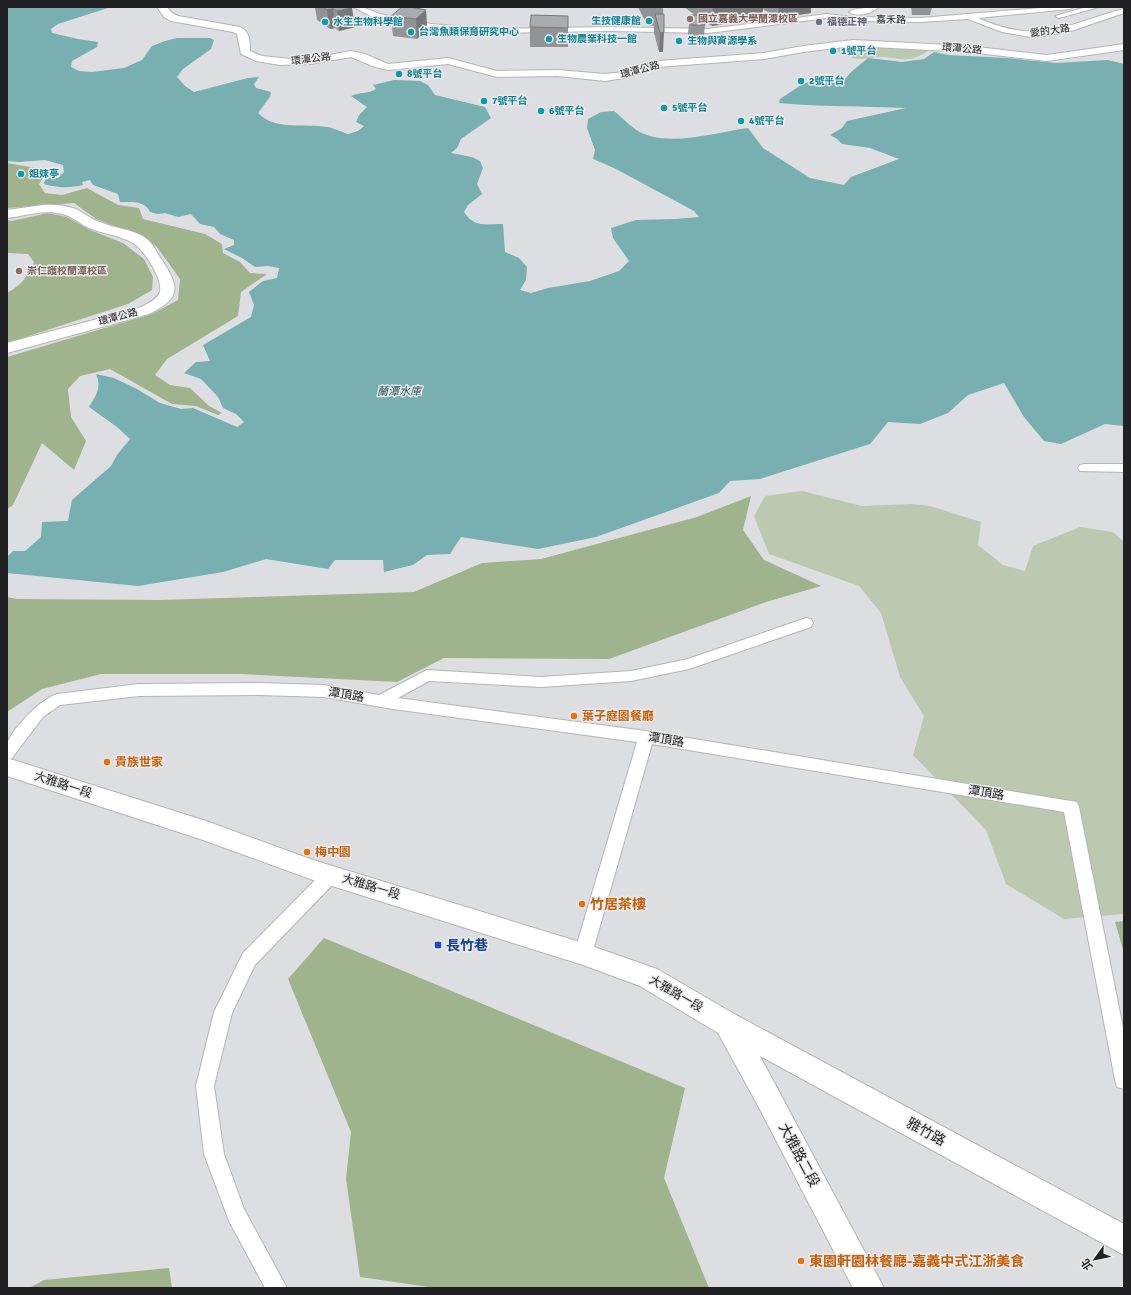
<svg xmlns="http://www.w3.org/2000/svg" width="1131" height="1295" font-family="Signika,'Noto Sans TC',sans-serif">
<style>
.green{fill:#bcc9b0}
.forest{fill:#9fb38d}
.water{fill:#78afb0}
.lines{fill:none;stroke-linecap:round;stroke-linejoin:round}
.street-casing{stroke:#b4b4b7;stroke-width:2}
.secondary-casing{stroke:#b4b4b7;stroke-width:2}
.street{fill:#fff;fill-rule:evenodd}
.secondary{fill:#fff;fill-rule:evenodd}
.wall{fill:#929396}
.shaded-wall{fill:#77787a}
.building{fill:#aaabae;stroke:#77787a}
.education-dot{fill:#8d6e63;stroke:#ebebef;stroke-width:1.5}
.culture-dot{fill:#0f9aa8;stroke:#ebebef;stroke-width:1.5}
.worship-dot{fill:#6b7280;stroke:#ebebef;stroke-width:1.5}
.food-dot{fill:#e8710a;stroke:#ebebef;stroke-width:1.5}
.transit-dot{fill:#1a4fb4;stroke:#ebebef;stroke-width:1.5}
.labels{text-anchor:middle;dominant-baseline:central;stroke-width:3;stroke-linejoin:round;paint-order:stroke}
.far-education-label{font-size:10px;font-weight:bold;fill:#785e54;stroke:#ebebef;text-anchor:start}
.far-street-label{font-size:10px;fill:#212123;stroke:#ebebef}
.far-culture-label{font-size:10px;font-weight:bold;fill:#0d838f;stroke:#ebebef;text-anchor:start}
.far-worship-label{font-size:10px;font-weight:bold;fill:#5b616d;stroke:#ebebef;text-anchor:start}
.far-water-label{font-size:11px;font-style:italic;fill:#205253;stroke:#ebebef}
.street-label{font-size:12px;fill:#212123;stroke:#ebebef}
.food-label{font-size:12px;font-weight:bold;fill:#c56008;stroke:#ebebef;text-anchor:start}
.near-food-label{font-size:14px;font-weight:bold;fill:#c56008;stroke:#ebebef;text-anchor:start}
.near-transit-label{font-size:14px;font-weight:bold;fill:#164399;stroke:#ebebef;text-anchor:start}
.near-street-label{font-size:14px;fill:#212123;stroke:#ebebef}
</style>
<rect width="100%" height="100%" fill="#dddee1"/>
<path class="green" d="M852,45L929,50C908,66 899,56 877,57C872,57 866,59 861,59C851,59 838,53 831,46Z
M802,491L862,506L912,504L930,506L981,522L978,545L1003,565L1025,571L1033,546L1080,527L1113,532L1124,542V914L1064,919L1006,884L986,830L913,755L924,716L900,677L881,613L859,586L769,554L754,516L765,496Z"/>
<path class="forest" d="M7,163L48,170L39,184L45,193L62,195L87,188L118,205L139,208L143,219L205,234L222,244L223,253L240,262L250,273L267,274L241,292L238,316L167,359L155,375L170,385L190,388L209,406L222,413L218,415L196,406L172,404L110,369L80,376L68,389L71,417L86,441L74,470L42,443L13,505L7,509V357L152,314L178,300L180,279L157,247L140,236L96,219L74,203L7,208Z
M48,213L67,217L90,230L123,243L144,259L153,277L152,290L128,304L7,343V293C23,284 26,278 34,262L28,254L7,253V220L12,221Z
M751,496L743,530L764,560L821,586L766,602L609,659L444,658L397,682L240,674H101L42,689L7,712V597L17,599L159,600L414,592L482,563L541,559L697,517Z
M1124,921V953L1115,922Z
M324,938L685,1088L664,1178L709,1288H436L360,1277L346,1179L351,1132L288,979Z
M169,1268L172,1288H29L44,1280Z"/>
<path class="water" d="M7,7H111L58,24L51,29L52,33L78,39L98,42L97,47L72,61L71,67L79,71L92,72L124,68L142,60L152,46L165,41L177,38H210L214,40L211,49L183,69L177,77L185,86L194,92L248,78L259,77L254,84L256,88L271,92L270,97L258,113C275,131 305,123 327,127C334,128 342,132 348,134L358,131L364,126L356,122L359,115L367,107L351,96C360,92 368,94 376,89L373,85L394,80L420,81L428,85L435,95L485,107L491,118L461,139L457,148L451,153L472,157L480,161L483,168L477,184L482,194L468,205L464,212C474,228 486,224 503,224L505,252L519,258L527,267L526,280L520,290L531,293L548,288L590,281L619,271L629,261L613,238L611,228L636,220L675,219L699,217L694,211L616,169L593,159L595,150L587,128L588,119L601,112L614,111C623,118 633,130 644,134C674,146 717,132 748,128L763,148L810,178L844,185L851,177L899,159L870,148L842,144L837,139L830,135L842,128L847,121L906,108C864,106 821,107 779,103L780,99L801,85L821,77L846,78L851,72L868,58L902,62L924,59L934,52L948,55L1007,58L1056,63L1108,60L1124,64V426L1105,424L1061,444L1044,441L1024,417L1004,383L968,395L948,413L920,424L888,422L870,444L760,479L730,481L719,493L596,537L538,549L461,537L450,554L427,555L413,565L384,572L383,560H335L328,569L266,559L223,572L138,586L7,573V557L13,551H25L41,537L42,522L68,521L72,500L111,466L117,455L130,439L117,427L89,407C96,395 102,388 96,374L114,378L137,389L160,403L181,409L193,408L237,427L244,422L236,414L223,408L218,397L201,379L184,373L196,362L210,361L203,345L251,317L254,305L249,292L263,281L277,278L279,268L268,266L255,267L242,258L224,249L234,245V240L220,234L214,227L200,224L191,214L178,217L165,213L158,214L150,212C145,200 131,202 120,202L118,194L93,185L90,180L82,182L83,185C70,188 57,188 44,184L46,177L58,178L64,172L63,165L45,160L19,162L7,161Z"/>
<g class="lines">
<defs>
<path id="street" d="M353,7H362L380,14L431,24L491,29L609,27L708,29L827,14L852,17L920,18L1052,7H1073L1070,9L978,18C1041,46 1065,24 1124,9V13L1071,31L1044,36L1030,37L1002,32L968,19L920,22L852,21L827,18L708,33L609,31L491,33L431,28L375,18Z
M870,7H879C872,13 858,18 849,12C854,8 863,9 870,7Z
M1087,7H1099L1059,18L1055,16Z
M1084,464H1124V472L1080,471L1078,468L1080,465Z
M806,618L811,619L813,623L811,627L689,669L631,681L541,687L429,681L398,698L646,731L1077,802L1079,807L1124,1033V1089L1117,1087L1115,1080L1064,812L652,744L592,954L589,960L583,962L577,960L574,954L637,742L393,709L324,697L259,695L139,696L60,705L43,717L12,758L7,760C7,755 5,746 8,741C16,725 40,700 57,694L139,684L259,683L324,685L379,695L427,670L541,677L631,671L688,659Z
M331,868L337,870L339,875L337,880L255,965L232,1013L214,1086L224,1154L244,1209L287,1288H265L229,1221L204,1154L196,1086L214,1012L243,953L325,870Z"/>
<path id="secondary" d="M157,7H167L172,13L178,16L240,27C250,32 250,40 250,51L262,56L291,59L318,57L351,51L365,54L388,64L448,58L497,71L558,70L605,74L624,72L658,61L764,53L803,46L853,40L969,46L1047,55L1124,44V50L1047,61L969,52L853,46L803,52L764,59L658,67L630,77L605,81L558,76L497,77L448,64L388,70L375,67L351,57L310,64L280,65L256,61L241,54L237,34L233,32L171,21L164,17Z
M43,205C53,204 63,205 73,208C82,211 90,219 100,222C115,229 135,229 148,240C154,245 157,254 162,260C180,288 181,298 149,314L7,353V343L139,308C145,305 155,301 159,294C166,283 143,248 133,243C119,235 103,234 89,228C80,224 72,216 62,214C44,209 25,216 7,218V210Z
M7,758L206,821L313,860L583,943L657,969L736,1015L1124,1224V1255L760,1056L884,1288H853L756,1102L718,1033L640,986L583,965L313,880L203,840L7,776Z"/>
</defs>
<use href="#street" class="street-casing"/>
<use href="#secondary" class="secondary-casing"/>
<use href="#street" class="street"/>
<use href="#secondary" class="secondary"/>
</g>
<path class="wall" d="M315,7H351L355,27L339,31L335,28L330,29L317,20Z
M638,7H663V52H659L654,33V26L647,25Z
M684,7H811V13L777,18L763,9L762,18L712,26L703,21L705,25L703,44L690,45L688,34L690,15H695Z
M911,7H932L930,15H912Z
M426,10L427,29L417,39L393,36L391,16Z
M568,16V47H530V27Z"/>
<path class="shaded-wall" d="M713,7H763L762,18L712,26Z
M779,7H811V13L777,18Z
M352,8L355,27L339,31L337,11Z
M333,9L335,28L330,29L327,10Z
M426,10L427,29L417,39L416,19Z
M664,32L663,52H659L660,33Z"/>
<path class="building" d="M323,7H351L352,8L337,11L333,9L327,10Z
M402,7H410L426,10L416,19L391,16Z
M655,14H664V32L660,33Z
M531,15L568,16V28L530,27Z
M690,15H701L705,25H692Z"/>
<g class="education-dot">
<circle cx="690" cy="19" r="4"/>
<circle cx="19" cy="271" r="4"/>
</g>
<g class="culture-dot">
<circle cx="649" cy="21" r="4"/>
<circle cx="325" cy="22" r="4"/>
<circle cx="411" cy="32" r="4"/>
<circle cx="549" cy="39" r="4"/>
<circle cx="679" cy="41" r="4"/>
<circle cx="833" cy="51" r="4"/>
<circle cx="399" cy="74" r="4"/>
<circle cx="801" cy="81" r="4"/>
<circle cx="484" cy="101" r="4"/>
<circle cx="664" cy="108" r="4"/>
<circle cx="541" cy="111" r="4"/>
<circle cx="741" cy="121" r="4"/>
<circle cx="21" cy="174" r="4"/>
</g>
<circle class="worship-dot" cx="819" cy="22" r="4"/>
<g class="food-dot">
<circle cx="574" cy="716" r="4"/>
<circle cx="107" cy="762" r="4"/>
<circle cx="307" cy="852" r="4"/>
<circle cx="582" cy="904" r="4"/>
<circle cx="801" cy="1261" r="4"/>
</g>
<rect class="transit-dot" x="434" y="941" width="8" height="8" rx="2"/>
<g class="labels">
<g class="far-education-label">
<text x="698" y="19">國立嘉義大學蘭潭校區</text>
<text x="27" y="271">崇仁護校蘭潭校區</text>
</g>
<g class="far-street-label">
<text transform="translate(891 20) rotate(1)">嘉禾路</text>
<text transform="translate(1050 31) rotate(-8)">愛的大路</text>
<text transform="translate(962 49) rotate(5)">環潭公路</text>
<text transform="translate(311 59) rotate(-7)">環潭公路</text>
<text transform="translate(640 70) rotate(-15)">環潭公路</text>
<text transform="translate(118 317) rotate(-15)">環潭公路</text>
</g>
<g class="far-culture-label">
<text x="641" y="21" text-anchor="end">生技健康館</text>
<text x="333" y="22">水生生物科學館</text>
<text x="419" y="32">台灣魚類保育研究中心</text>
<text x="557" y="39">生物農業科技一館</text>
<text x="687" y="41">生物與資源學系</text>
<text x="841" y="51">1號平台</text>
<text x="407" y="74">8號平台</text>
<text x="809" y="81">2號平台</text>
<text x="492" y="101">7號平台</text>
<text x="672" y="108">5號平台</text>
<text x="549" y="111">6號平台</text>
<text x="749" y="121">4號平台</text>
<text x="29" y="174">姐妹亭</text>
</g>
<g class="far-worship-label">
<text x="827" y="22">福德正神</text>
</g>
<g class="far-water-label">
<text x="399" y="391">蘭潭水庫</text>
</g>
<g class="street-label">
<text transform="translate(346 695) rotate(9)">潭頂路</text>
<text transform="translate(666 740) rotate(9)">潭頂路</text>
<text transform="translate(63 785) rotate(18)">大雅路一段</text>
<text transform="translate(986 793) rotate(9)">潭頂路</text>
<text transform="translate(371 887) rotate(17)">大雅路一段</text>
<text transform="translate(676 994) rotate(30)">大雅路一段</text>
</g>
<g class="food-label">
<text x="582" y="716">葉子庭園餐廳</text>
<text x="115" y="762">貴族世家</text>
<text x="315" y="852">梅中園</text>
</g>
<g class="near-food-label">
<text x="590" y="904">竹居茶樓</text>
<text x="809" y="1261">東園軒園林餐廳-嘉義中式江浙美食</text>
</g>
<g class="near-transit-label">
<text x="446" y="945">長竹巷</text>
</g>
<g class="near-street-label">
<text transform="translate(926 1132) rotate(29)">雅竹路</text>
<text transform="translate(799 1155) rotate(62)">大雅路二段</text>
</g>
</g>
<rect width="1131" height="1295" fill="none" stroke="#212123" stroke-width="16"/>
<g transform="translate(1095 1259) rotate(237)" stroke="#ebebef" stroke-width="3" paint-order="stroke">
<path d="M0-3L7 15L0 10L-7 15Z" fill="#212123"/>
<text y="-6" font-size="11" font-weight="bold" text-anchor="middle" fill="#212123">北</text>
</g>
</svg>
